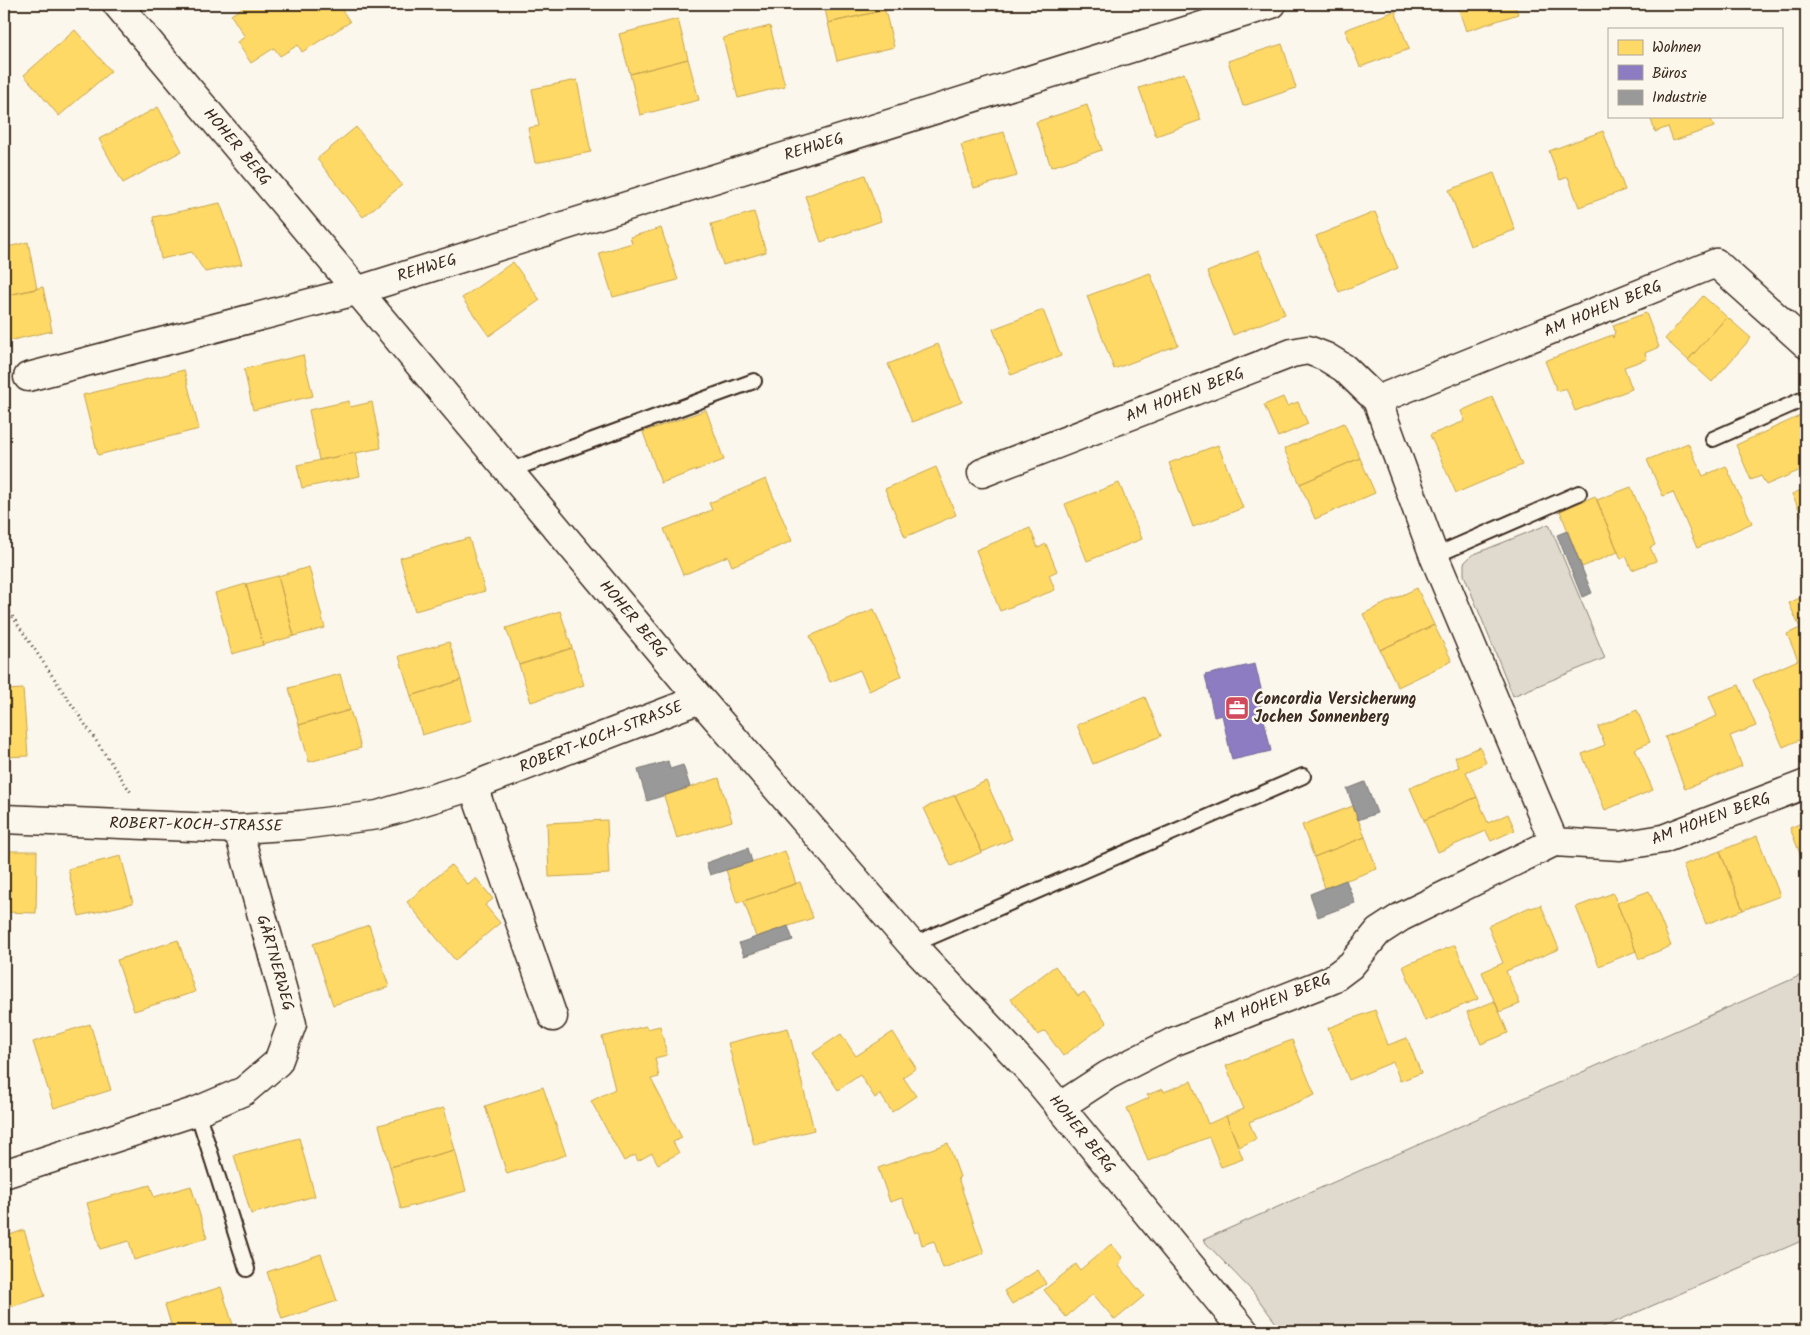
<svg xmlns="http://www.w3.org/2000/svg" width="1810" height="1335" font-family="Kalam,sans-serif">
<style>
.green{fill:#dfd9ce;stroke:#8d8276}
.homes{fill:#ffd966;stroke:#c4a450}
.offices{fill:#8e7cc3;stroke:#756392}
.industry{fill:#999;stroke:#7d7874}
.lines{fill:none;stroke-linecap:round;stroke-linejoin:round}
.service-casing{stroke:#3b2a1e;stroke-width:18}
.minor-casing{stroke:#3b2a1e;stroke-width:31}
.path{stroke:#3b2a1e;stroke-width:3;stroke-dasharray:1 4;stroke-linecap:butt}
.service{stroke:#fbf7ec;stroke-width:14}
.minor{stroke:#fbf7ec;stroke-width:28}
.labels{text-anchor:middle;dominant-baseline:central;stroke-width:5;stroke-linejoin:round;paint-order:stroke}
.street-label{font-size:16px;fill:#3b2a1e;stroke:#fbf7ec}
.poi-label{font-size:16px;font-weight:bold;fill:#3b2a1e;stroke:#fbf7ec;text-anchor:start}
</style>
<rect width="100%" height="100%" fill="#fbf7ec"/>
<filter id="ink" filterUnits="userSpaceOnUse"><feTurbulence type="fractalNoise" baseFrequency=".02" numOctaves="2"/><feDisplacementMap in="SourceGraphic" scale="10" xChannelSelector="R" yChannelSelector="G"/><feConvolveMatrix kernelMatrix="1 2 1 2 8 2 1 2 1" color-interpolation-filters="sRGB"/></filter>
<g filter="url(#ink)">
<path class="green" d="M1549,524L1605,658L1513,696L1464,575V563L1472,555Z
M1806,973V1239L1594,1331H1282L1252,1291L1203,1240Z"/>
<path class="homes" d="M248,4H338L350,22L302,52L298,45L280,56L274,48L251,63L237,42L245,37L231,15Z
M824,4H884L885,10L828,23Z
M1457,4H1514L1518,14L1466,31Z
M885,10L894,47L837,61L828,23Z
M1395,11L1409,49L1360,67L1345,30Z
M678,19L688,59L630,74L619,34Z
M770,26L785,86L738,98L723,38Z
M75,30L111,71L59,116L24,75Z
M1282,44L1296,88L1243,106L1228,61Z
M688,59L699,100L640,115L630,74Z
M1184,73L1201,120L1156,136L1139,88Z
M577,80L591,152L535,163L528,128L539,126L532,89Z
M1087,105L1102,150L1051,167L1036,122Z
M158,107L182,151L123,183L99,139Z
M1650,116H1710L1714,127L1673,141L1668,127L1655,132Z
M356,127L402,185L363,217L317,159Z
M1603,131L1625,190L1579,207L1568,177L1560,180L1549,151Z
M1004,132L1017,176L974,188L961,145Z
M1494,173L1515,230L1470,246L1449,190Z
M865,175L881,221L821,242L805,196Z
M220,203L242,264L205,272L192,252L161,259L153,217Z
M754,212L766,252L723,265L711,224Z
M1375,212L1398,268L1339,292L1316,236Z
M661,228L678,280L613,297L599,253L632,243L630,237Z
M28,242L37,289L4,296V248Z
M1259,251L1285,314L1233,335L1207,272Z
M513,262L540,300L489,336L462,298Z
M1150,273L1178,345L1114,369L1087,296Z
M43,287L52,331L4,342V296Z
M1703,296L1727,317L1688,360L1665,339Z
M1043,310L1061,356L1011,375L993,329Z
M1646,313L1659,347L1645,353L1647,359L1624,367L1632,389L1575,411L1566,388L1557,391L1545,361L1612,335L1613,338L1615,331L1613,325Z
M1727,317L1751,338L1712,382L1688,360Z
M938,344L962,402L912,422L888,364Z
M303,355L313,396L253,410L244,369Z
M184,370L199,429L98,455L83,395Z
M1283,397L1287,406L1298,402L1308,424L1278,437L1264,405Z
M1492,397L1522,465L1456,493L1430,435L1465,421L1461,411Z
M349,401L350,407L372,402L381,448L319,460L309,410Z
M706,410L724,460L661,483L643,432Z
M1802,415L1806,425V477L1803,469L1766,485L1761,476L1751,480L1736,445Z
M1344,423L1360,458L1300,484L1284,449Z
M1688,443L1703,476L1726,466L1752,523L1697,548L1673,492L1663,496L1647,460Z
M1218,445L1243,508L1193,527L1169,463Z
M355,453L360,476L302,488L297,465Z
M1360,458L1375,493L1315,519L1300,484Z
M936,467L956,515L905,537L885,489Z
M766,479L792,541L732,566L728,556L683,575L664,529L712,510L709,503Z
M1119,483L1142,539L1087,561L1065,504Z
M1631,487L1655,545L1650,547L1656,561L1632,570L1626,556L1621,559L1597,500Z
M1806,488V516L1803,518L1792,494Z
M1595,496L1618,552L1582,567L1560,511Z
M1030,528L1038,548L1046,544L1057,571L1049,575L1055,590L1000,611L976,550Z
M469,538L485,591L415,611L400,558Z
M309,567L325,628L294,636L278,576Z
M278,576L294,636L263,645L246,584Z
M246,584L263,645L232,654L215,593Z
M1417,588L1434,625L1380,650L1363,614Z
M1806,595V737L1783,747L1753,680L1798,660L1787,634L1800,628L1789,603Z
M874,609L902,676L869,691L860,670L830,682L810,636Z
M560,611L572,648L519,665L506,628Z
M1434,625L1452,661L1398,687L1380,650Z
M449,642L461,680L411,696L399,656Z
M572,648L584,685L531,702L519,665Z
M340,674L350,710L299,725L289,688Z
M461,680L472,720L422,735L411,696Z
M1739,685L1756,726L1730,736L1742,766L1685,789L1665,737L1717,716L1709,696Z
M23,689L28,756L4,757V690Z
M1145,697L1161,736L1093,764L1077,725Z
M350,710L361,748L309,762L299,725Z
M1637,710L1650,742L1635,749L1653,790L1605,810L1582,754L1605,745L1598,727Z
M1480,747L1486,763L1466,772L1477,797L1424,820L1410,788L1459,767L1455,757Z
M719,778L732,821L677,838L664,796Z
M986,781L1012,839L982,852L955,795Z
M955,795L982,852L951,866L924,808Z
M1477,797L1488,823L1508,814L1515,830L1491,841L1486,831L1438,852L1424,820Z
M1353,806L1365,837L1314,857L1302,825Z
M607,820L609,874L549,877L547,823Z
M1806,821V869L1790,828Z
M1757,836L1780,896L1743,910L1720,851Z
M1365,837L1377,869L1325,888L1314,857Z
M4,851H37L36,913L4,912Z
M785,851L796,884L737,903L726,870Z
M1720,851L1743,910L1706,924L1683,865Z
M121,856L133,903L79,916L68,869Z
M451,865L468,885L476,878L493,899L485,905L500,923L455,960L407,902Z
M800,882L813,918L756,937L744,901Z
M1649,891L1671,946L1639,959L1617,903Z
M1613,893L1636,951L1599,966L1576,907Z
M1541,905L1559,949L1506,971L1520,1004L1499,1012L1482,972L1503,963L1488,926L1530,907L1531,908Z
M369,925L389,987L333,1005L313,944Z
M178,940L195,992L134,1011L117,960Z
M1455,945L1478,999L1425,1021L1403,966Z
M1055,966L1078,996L1084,992L1107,1023L1063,1056L1045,1031L1038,1035L1011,999Z
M1495,1001L1508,1033L1481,1044L1467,1012Z
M1375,1010L1388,1045L1407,1038L1421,1073L1400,1081L1393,1062L1349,1080L1328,1028Z
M90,1024L111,1090L54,1108L33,1042Z
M646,1026L647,1029L660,1026L667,1055L655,1058L659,1077L651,1079L682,1138L673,1142L679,1153L658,1164L652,1153L638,1161L635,1155L624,1161L591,1101L615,1089L602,1037Z
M788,1028L814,1130L754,1145L728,1043Z
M893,1032L916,1068L903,1077L916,1096L892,1112L880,1094L875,1098L860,1075L838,1090L813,1053L841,1034L856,1056Z
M1292,1040L1315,1095L1249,1122L1256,1139L1239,1147L1226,1116L1244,1109L1226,1066Z
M1191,1081L1208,1124L1226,1116L1243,1159L1221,1167L1209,1137L1148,1161L1127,1108L1149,1098L1147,1095L1163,1089L1164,1092Z
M543,1087L566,1155L507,1174L485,1106Z
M444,1108L455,1150L390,1167L379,1125Z
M299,1138L315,1196L251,1214L234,1155Z
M948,1143L960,1177L958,1178L984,1253L943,1268L934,1241L922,1245L918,1231L915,1233L902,1198L890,1202L878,1168Z
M455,1150L466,1191L401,1209L390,1167Z
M150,1185L154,1197L191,1186L207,1238L134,1260L129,1241L100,1249L87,1203Z
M24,1230L45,1296L4,1309V1237Z
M1111,1244L1122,1257L1119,1266L1144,1296L1115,1320L1093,1294L1066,1317L1044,1290L1076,1264L1080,1270Z
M321,1254L337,1301L282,1319L267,1272Z
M1038,1270L1046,1284L1012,1304L1004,1291Z
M221,1287L235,1331H173L165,1305Z"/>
<path class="offices" d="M1255,664L1264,701L1260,702L1271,751L1232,760L1222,715L1214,717L1205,675Z"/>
<path class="industry" d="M1567,531L1592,593L1582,597L1557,535Z
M668,761L670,769L683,765L690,787L647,801L638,770Z
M1365,782L1377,813L1358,820L1347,789Z
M748,848L752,862L710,875L706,863Z
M1346,880L1355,903L1318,917L1310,894Z
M788,926L793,940L744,956L739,943Z"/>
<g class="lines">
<defs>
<path id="service" d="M1713,439L1806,398
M508,471L754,381
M1434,556L1579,493
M912,945L1303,776
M197,1111L247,1269"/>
<path id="minor" d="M117,4L700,699L912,945L1032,1073L1244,1331
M28,377L356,291L1272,4
M1377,400L1434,556L1554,842
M982,473L1292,353L1308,350L1326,357L1344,368L1377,400L1716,263L1806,344
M473,786L553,1017
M4,819L238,829L301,825L378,815L473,786L700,699
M1059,1107L1108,1075L1173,1042L1331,980L1351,965L1378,932L1401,917L1554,842L1620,846L1663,839L1806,784
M4,1174L197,1111L244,1091L278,1062L292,1024L238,829"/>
</defs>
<use href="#service" class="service-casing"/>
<use href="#minor" class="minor-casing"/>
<path class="path" d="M4,604L132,794"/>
<use href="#service" class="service"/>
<use href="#minor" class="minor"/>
</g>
</g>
<defs>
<symbol id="office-square" viewBox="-11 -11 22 22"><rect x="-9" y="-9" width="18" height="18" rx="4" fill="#d1495b" stroke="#fbf7ec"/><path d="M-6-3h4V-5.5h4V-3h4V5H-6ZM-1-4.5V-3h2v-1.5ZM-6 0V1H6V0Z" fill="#fff"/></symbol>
</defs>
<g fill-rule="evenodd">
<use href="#office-square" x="1223" y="694" width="28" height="28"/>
</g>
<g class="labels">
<g class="street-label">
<text transform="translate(237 147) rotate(50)">HOHER BERG</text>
<text transform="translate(814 147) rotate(-17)">REHWEG</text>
<text transform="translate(427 268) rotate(-17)">REHWEG</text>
<text transform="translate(1603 309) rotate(-22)">AM HOHEN BERG</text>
<text transform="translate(1185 395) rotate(-21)">AM HOHEN BERG</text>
<text transform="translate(633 619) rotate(50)">HOHER BERG</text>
<text transform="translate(601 737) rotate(-21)">ROBERT-KOCH-STRASSE</text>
<text transform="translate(1711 819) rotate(-20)">AM HOHEN BERG</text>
<text transform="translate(196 825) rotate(1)">ROBERT-KOCH-STRASSE</text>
<text transform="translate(275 963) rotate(74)">GÄRTNERWEG</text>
<text transform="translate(1272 1002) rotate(-22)">AM HOHEN BERG</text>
<text transform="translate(1082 1134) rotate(51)">HOHER BERG</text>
</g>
<g class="poi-label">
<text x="1254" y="699">Concordia Versicherung<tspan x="1254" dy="18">Jochen Sonnenberg</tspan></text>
</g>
</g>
<rect width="1810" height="1335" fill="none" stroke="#fbf7ec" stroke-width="20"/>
<rect x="10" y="10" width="1790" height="1315" fill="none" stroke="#3b2a1e" stroke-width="2" filter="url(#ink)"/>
<rect x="1608" y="28" width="175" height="90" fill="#fbf7ec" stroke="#aea59a"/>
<rect x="1618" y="40" width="25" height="15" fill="#ffd966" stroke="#aea59a"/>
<text x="1652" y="52" font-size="15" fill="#3b2a1e">Wohnen</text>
<rect x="1618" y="65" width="25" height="15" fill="#8e7cc3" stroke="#aea59a"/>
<text x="1652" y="78" font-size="15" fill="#3b2a1e">Büros</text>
<rect x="1618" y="90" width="25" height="15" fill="#999999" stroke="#aea59a"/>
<text x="1652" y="102" font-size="15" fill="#3b2a1e">Industrie</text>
</svg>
